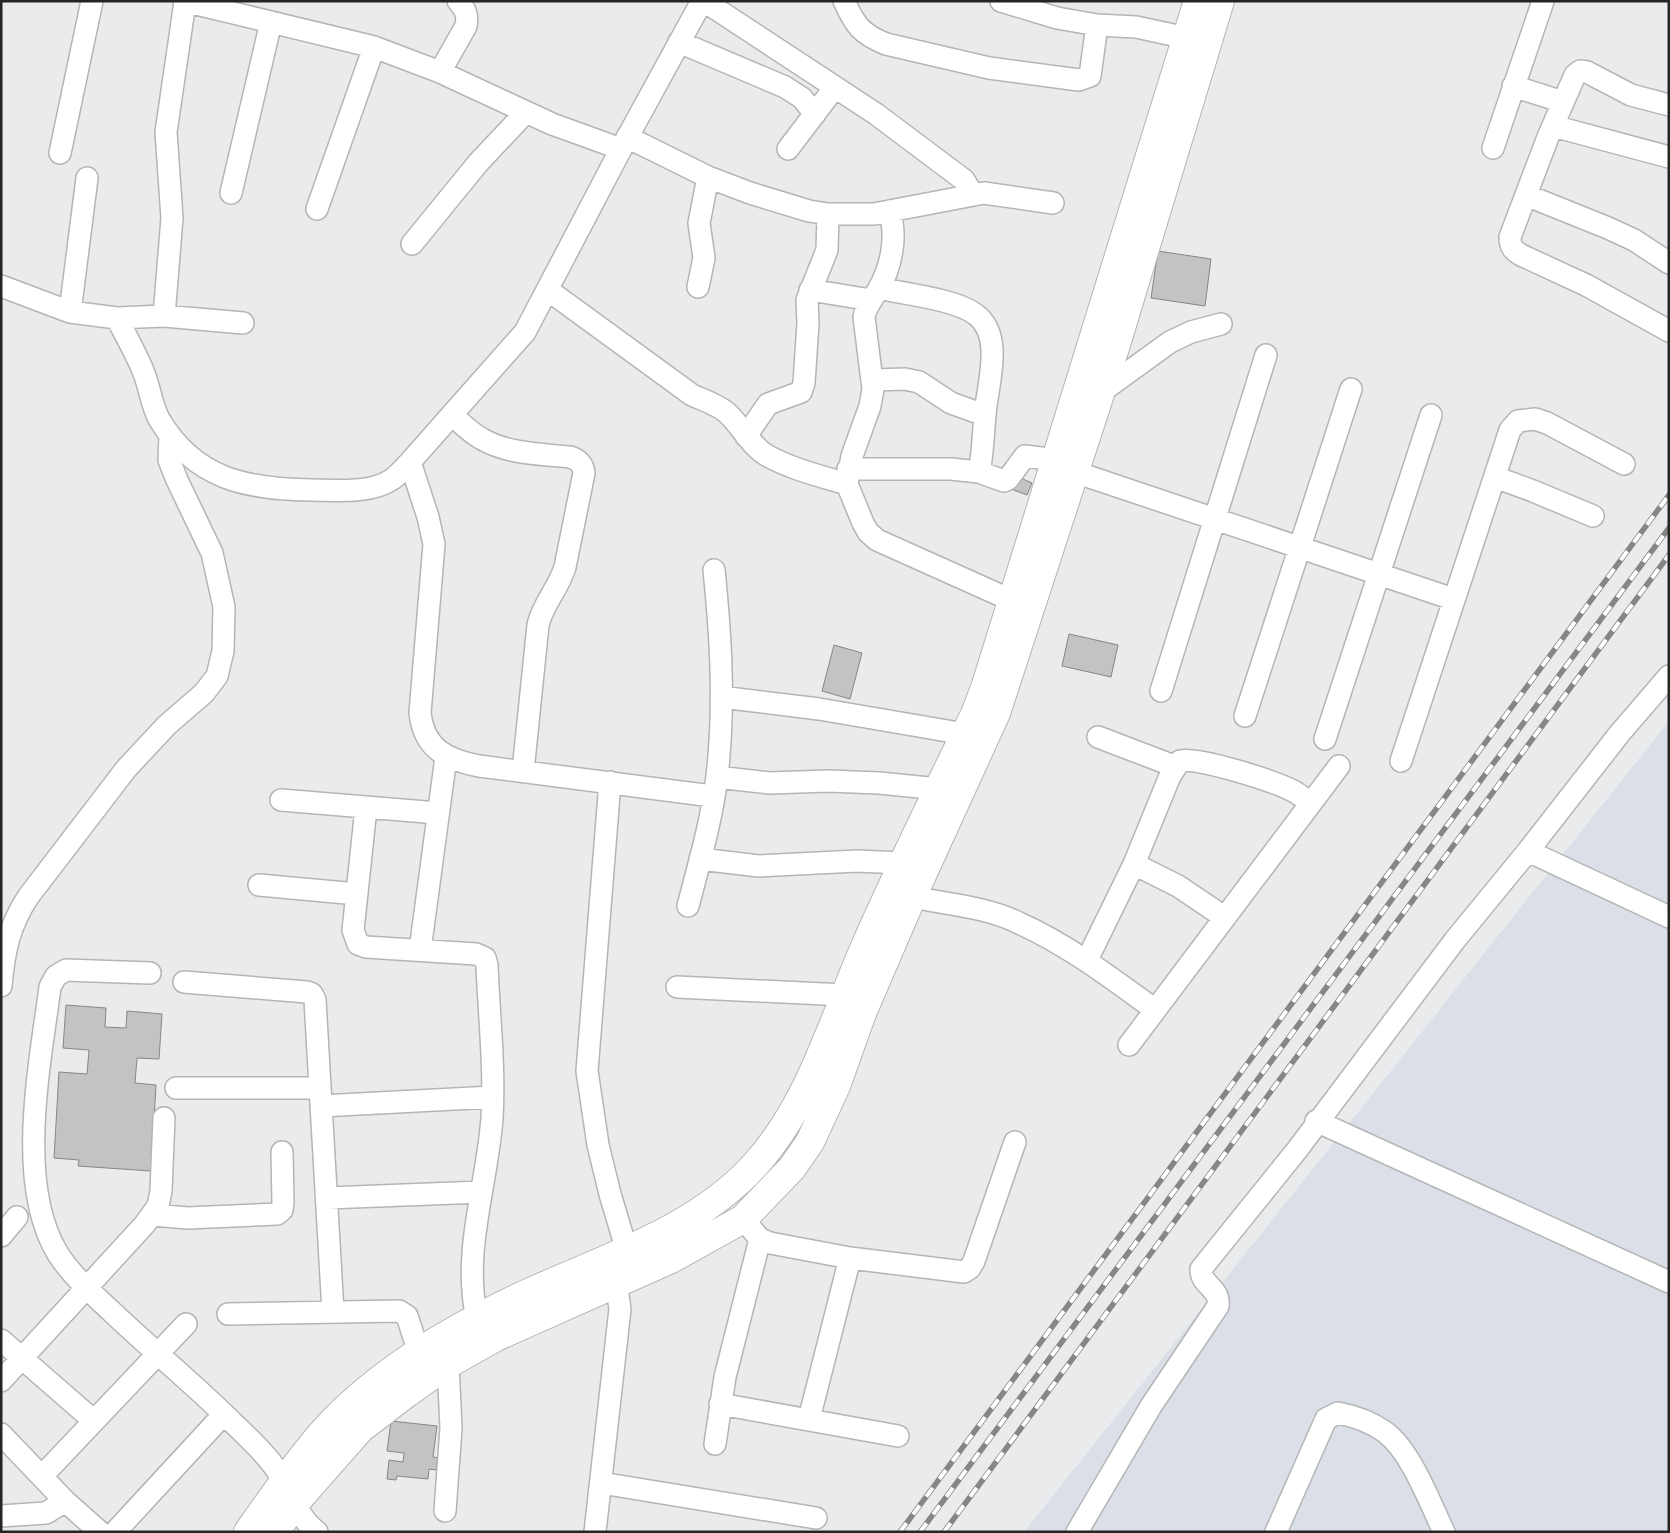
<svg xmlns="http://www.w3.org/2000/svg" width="1670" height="1533" font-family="Jost,sans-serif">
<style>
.built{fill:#dbe0e8}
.building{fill:#c4c3c2;stroke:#878685}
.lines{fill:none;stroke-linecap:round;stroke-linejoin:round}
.minor-casing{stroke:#b4b5b6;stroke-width:24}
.major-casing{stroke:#b4b5b6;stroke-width:30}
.minor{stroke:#fff;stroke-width:21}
.major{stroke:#fff;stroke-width:28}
.rail-casing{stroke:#858686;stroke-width:5.5}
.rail{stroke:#fff;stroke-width:4;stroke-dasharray:11;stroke-linecap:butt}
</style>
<rect width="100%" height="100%" fill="#eaebec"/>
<path class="built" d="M1669,721V1532H1024Z"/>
<path class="building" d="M1158,251L1211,259L1205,306L1151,298Z
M1016,476L1032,483L1027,495L1011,489Z
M1069,634L1118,645L1111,677L1062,666Z
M834,645L862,653L850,699L822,691Z
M66,1005L106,1008L105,1027L126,1028L127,1011L162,1014L159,1059L137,1058L135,1083L156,1085L151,1171L78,1166L79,1160L54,1158L59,1072L87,1074L89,1050L63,1048Z
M391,1421L437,1426L433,1457L438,1458L436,1470L429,1469L428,1479L397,1476L396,1480L387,1479L389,1460L403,1462L404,1453L387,1451Z"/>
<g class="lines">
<defs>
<path id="minor" d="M184,1L374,47L440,72L552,124L621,149
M704,1L876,114L964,180L973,195
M844,1C855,25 861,34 886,44L989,68L1079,80L1090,76L1097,25
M1001,1L1057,18L1097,25L1136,27L1187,38
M679,42L785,87L802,98L815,114
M440,72L466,26C468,15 466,10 458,1
M1513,86L1563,102
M1669,105L1631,95L1587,72L1580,71L1575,75L1548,137L1510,237C1510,247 1513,250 1521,255L1586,285L1669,331
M1553,126L1669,157
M627,137L708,177L750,193L809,211L828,214H874L984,193L1053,203
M1493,148L1543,1
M788,149L835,87
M60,153L92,1
M231,193L271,22
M1526,195L1608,228L1634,240L1669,263
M317,209L374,47
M889,211C898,236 891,268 878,290C872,300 866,306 864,317L873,389L870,406L852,456L847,484L863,523L868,532L877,540L1013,601
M412,244L478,163L526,112
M1,286L70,312L117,318L164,316L243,323
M698,287L704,258L699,223L708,177
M879,288C904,294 955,299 975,314C1005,335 987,386 985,415C983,435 983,453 979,472
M548,290L692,395C703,400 716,404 726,412C741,425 749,444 766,455C791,469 820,476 847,484
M810,290L871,300
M70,312L87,178
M164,316L172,218L166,132L185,2
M117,318C126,337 138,356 145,376C150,390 152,406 159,419C195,480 247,489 312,490C337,490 369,494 391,480C398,476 404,468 410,462L525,332L621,149L702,1
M874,380L905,379L919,382L951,403L984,415
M1101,392L1170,342L1191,332L1221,324
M452,415C461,423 471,433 482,439C508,454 541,454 570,457C579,460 583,464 584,473L565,567C559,588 543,603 538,625L523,771
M746,436L768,404L801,392L804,383L808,323L807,300L827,250L828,214
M410,462L428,517L434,544L420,713C424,749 447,760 479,766L712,796
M848,469H951L979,472L1004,481L1008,479L1025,456L1056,460
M1075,472L1453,599
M1495,477L1533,491L1593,516
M1161,691L1266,355
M721,697L819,709L965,734
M1245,716L1351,389
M1098,737L1174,766
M1325,739L1431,415
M1401,761L1510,430L1518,421L1535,419L1547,423L1624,464
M717,777L769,783L828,781L879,783L939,789
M610,782L587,1071L598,1145L610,1194L627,1251
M281,800L438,813
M366,808L353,930L358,944L366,947L476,954L485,958L487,965C489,1016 495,1068 492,1118C487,1187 462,1250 477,1319
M1528,851L1669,917
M700,859L759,866L857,861L902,863
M1134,864L1178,886L1224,917
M259,885L357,894
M912,897C947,904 987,907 1019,923C1068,945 1111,978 1154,1009
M688,906C699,864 712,819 717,776C725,707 721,638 714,570
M420,950L446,757
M1087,960L1134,864L1170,776L1180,761C1197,756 1277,782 1295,792C1300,795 1305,799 1311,803
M150,973L66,970L56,976L50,987C40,1065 15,1184 58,1254C72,1276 94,1295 112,1312C150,1348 190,1381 227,1417C244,1434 263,1450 276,1469C290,1490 297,1517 317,1532
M184,982L307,992L312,994L315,1000L333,1312
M1,986C4,952 9,926 28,897L126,769L167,725L204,693L217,676L223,651L224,607L212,553L177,480L169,460L170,435
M677,987L845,995
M1129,1045L1339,766
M176,1088H320
M321,1106L492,1097
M1316,1121L1669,1282
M327,1198L481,1192
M152,1215L188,1218L277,1214L282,1210L283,1203L282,1152
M743,1219L760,1239L770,1243L850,1258L964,1272L970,1268L974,1261L1015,1142
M1,1236L17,1217
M228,1314L399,1311L407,1316L419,1353
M1,1340L94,1421
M1,1381L145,1224L158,1206L161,1191L164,1118
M720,1404L898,1436
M809,1419L850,1258
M1,1434L65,1501L100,1532
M715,1444L725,1377L760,1239
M42,1476L186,1324
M601,1483L816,1518
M445,1511L451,1428L448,1364
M1,1516L46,1513L65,1501
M115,1532L224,1414
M595,1532L620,1309L616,1282
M1077,1532L1151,1406L1218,1306C1221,1288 1200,1285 1201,1269L1297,1150L1455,940L1528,851L1620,733L1669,676
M1276,1532L1326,1419L1338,1413C1354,1416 1371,1422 1385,1432C1411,1451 1430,1503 1444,1532"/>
<path id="major" d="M248,1532C272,1498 296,1463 324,1431C378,1371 453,1328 526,1294C603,1259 696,1230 754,1166C811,1104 834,1016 867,942C901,865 938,790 975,714L986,685L1198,1
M275,1532L295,1503L360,1429L407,1393L448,1364L496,1337L671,1259L743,1219L792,1168L810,1142L836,1086L862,1013L912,897L996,713L1114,351L1220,1"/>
</defs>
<use href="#minor" class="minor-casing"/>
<use href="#major" class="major-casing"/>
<use href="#minor" class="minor"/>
<use href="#major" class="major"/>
<defs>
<path id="rail" d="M900,1532L1669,495
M920,1532L1669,528
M944,1532L1669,555"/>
</defs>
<use href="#rail" class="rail-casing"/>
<use href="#rail" class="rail"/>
</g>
<rect width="1670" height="1533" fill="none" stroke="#242525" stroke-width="5"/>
</svg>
